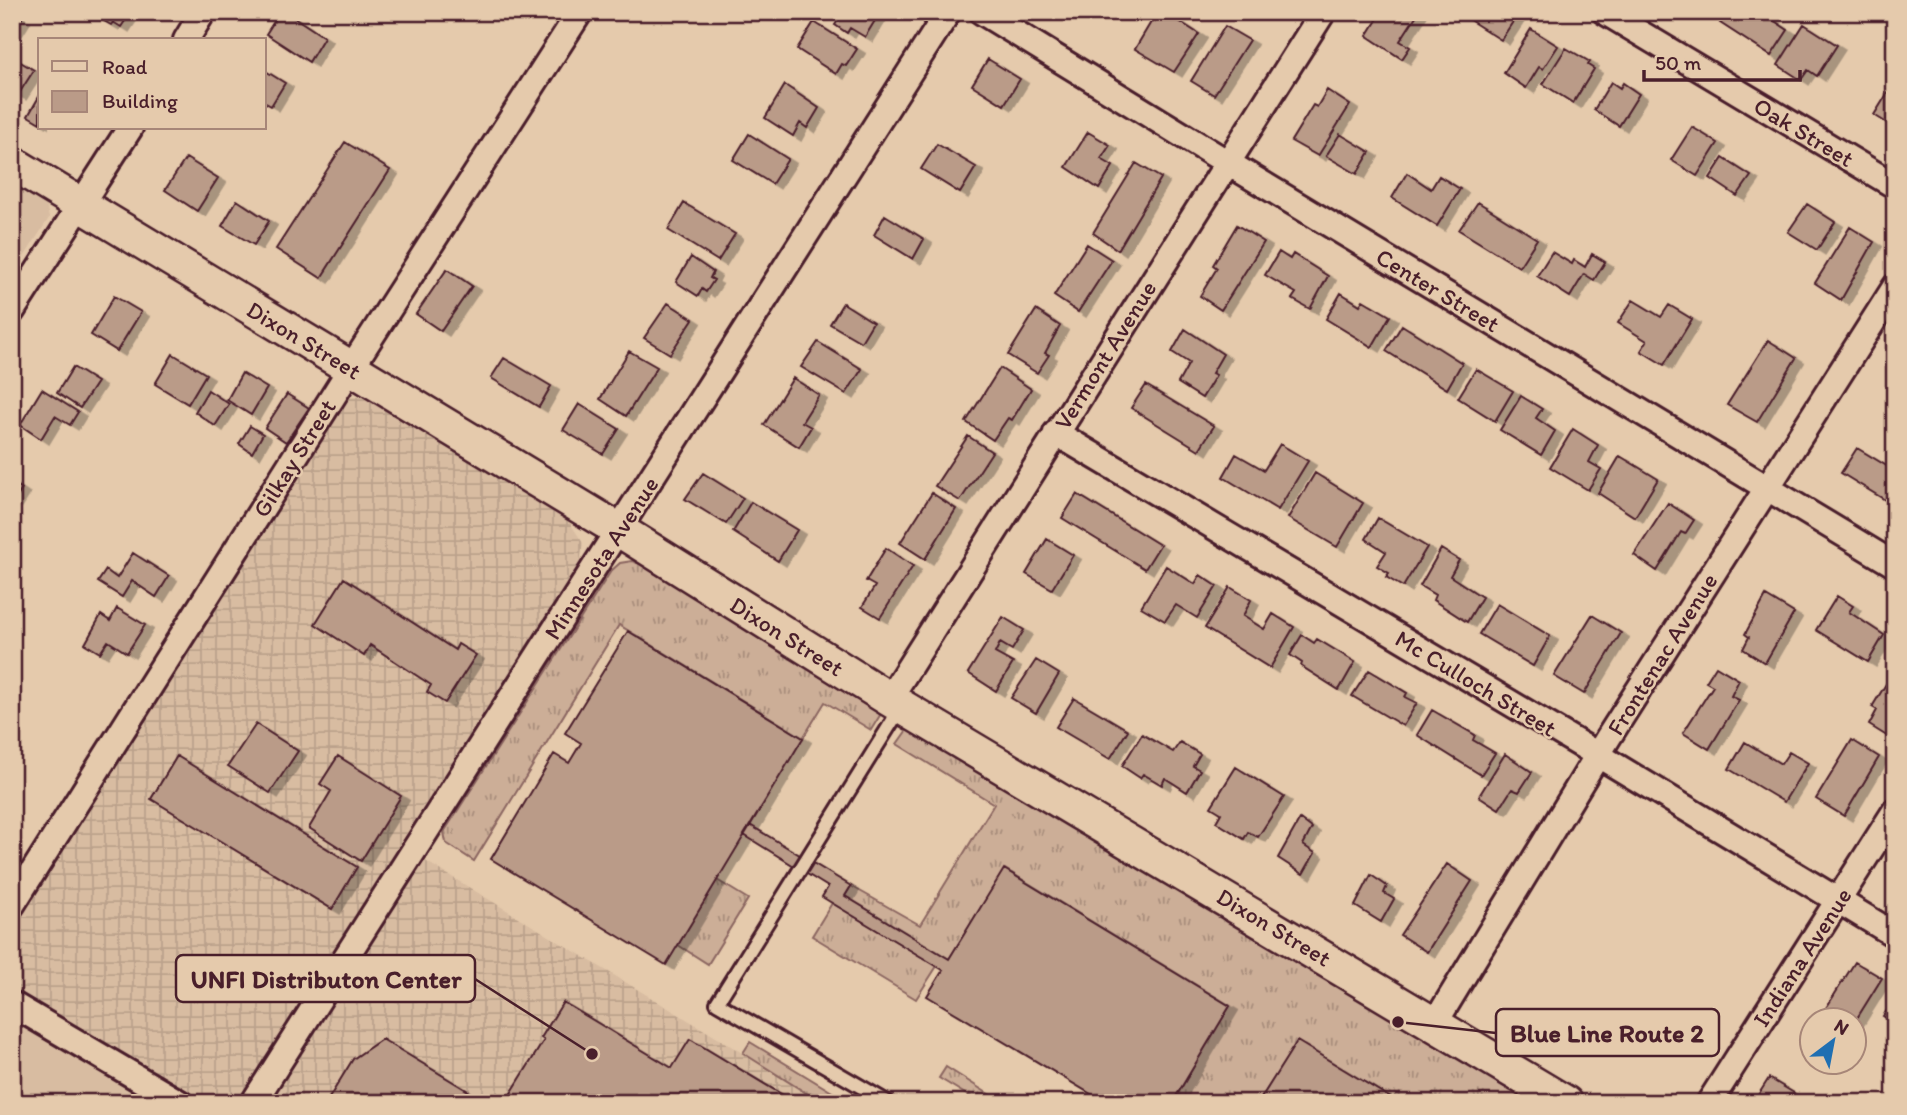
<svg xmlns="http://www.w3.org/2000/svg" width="1907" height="1115" font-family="Itim,sans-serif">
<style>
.built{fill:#d8bca1}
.industrial{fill:url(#industrial-grid)}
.grass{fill:url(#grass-tufts);stroke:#8b6661;stroke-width:2}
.building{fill:#ba9b88;stroke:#4a1f2b;stroke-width:2;filter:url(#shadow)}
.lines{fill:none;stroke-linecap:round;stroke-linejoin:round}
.lane-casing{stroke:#4a1f2b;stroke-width:18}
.street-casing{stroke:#4a1f2b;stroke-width:30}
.secondary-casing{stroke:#4a1f2b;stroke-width:38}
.lane{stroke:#e5caac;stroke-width:12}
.street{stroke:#e5caac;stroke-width:24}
.secondary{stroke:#e5caac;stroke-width:33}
.labels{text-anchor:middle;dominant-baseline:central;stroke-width:5;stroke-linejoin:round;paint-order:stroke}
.street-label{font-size:24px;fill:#4a1f2b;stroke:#e5caac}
.leader{fill:none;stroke:#4a1f2b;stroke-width:2.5}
.callout-dot{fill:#4a1f2b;stroke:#e5caac;stroke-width:2.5}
.callout{fill:#e5caac;stroke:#4a1f2b;stroke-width:2.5}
.callout-label{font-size:26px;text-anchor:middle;font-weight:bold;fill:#4a1f2b}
</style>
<defs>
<pattern id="industrial-grid" width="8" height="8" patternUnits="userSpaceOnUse" patternTransform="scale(1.75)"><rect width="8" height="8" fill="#d8bca1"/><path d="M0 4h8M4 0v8" fill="none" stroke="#bba18b"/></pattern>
<pattern id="grass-tufts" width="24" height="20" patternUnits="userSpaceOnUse" patternTransform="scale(1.75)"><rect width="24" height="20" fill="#ccae97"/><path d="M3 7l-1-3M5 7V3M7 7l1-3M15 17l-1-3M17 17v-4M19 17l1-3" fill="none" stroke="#a88d7b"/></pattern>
<filter id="shadow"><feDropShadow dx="8" dy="4.5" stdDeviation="0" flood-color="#0004"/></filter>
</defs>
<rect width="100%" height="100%" fill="#e5caac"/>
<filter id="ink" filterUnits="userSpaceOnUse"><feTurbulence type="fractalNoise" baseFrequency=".0143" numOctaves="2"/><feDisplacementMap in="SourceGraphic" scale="14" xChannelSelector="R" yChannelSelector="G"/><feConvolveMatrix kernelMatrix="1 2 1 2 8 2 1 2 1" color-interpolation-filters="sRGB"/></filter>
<g filter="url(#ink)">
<path class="built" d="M12,180L46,203L49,218L12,276Z
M12,1004L180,1103H12Z"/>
<path class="industrial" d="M352,397H361L376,405L556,513L570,523L583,543L580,564L399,845L825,1103H207L12,988V915L344,400Z"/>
<path class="grass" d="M632,561L646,566L882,712L871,730L825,702L803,738L619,625L474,861L446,843L444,832L611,571L620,563Z
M909,727L1531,1103H1399L1297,1042L1258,1103H1185L1176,1097L1229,1005L1005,869L949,959L845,896L851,886L920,925L994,804L897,744Z
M717,880L748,899L708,964L678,945Z
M832,903L937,966L916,999L812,936Z
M750,1042L850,1103H822L743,1053Z
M946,1067L1003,1103H980L939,1078Z"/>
<path class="building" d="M12,12L22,18L12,34Z
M93,12H131L121,27L113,22L111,25L92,14Z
M280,12H286L324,37L309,62L266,34Z
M828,12H876L879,14L865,37L850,28L847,33L835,25L839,19Z
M1157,12H1165L1199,34L1174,72L1135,49Z
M1382,12L1418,13L1400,41L1410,47L1402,59L1367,36Z
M1476,12H1508L1516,17L1501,40L1471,21Z
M1727,12H1761L1788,30L1771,56L1720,23Z
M814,22L857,49L846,66L842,64L836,74L797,49Z
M1804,24L1837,45L1817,76L1808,70L1801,80L1778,65Z
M1225,26L1249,40L1214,95L1191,81Z
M1531,29L1558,46L1543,69L1539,67L1526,88L1504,73Z
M1566,48L1590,62L1588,65L1594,69L1573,103L1543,84Z
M12,57L34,70L18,95L12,92Z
M988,59L1020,79L1004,105L972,85Z
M264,70L285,83L271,106L264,102Z
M1611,82L1620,88L1623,83L1639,94L1619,126L1594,110Z
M785,85L819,108L807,128L800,123L793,136L765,118Z
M1890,89L1895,92V128L1874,115Z
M1327,90L1350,105L1318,156L1291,141L1313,105L1317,107Z
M40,95V123L28,116Z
M1692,127L1718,143L1697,176L1671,160Z
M1088,132L1110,145L1101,159L1113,166L1099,189L1066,167Z
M749,134L788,159L772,184L733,160Z
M1340,134L1370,152L1357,174L1326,156Z
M345,142L390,170L321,278L276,249Z
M937,144L976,167L960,193L921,169Z
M186,158L218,178L197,211L165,190Z
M1723,158L1751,176L1737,196L1710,178Z
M1136,163L1161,178L1118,250L1093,233Z
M1407,173L1431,189L1439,176L1460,189L1437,226L1392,198Z
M237,200L269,221L254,245L222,226Z
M1478,202L1537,239L1519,267L1459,230Z
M684,203L735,234L718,261L668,230Z
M1807,204L1835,222L1817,250L1788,232Z
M885,215L924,239L913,259L874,235Z
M1237,225L1264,242L1221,310L1200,296L1217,268L1213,265Z
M1850,227L1874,242L1841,300L1815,283Z
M1087,244L1112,260L1078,312L1054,296Z
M1279,252L1290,259L1293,254L1328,276L1310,309L1292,299L1296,293L1265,275Z
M1552,252L1572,264L1574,260L1585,267L1592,254L1605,262L1594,280L1584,274L1570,297L1537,276Z
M691,257L713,272L710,278L714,280L706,292L702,289L698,296L676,282Z
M447,269L472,286L441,331L416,314Z
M1341,293L1360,305L1363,300L1390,316L1372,347L1326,319Z
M114,296L141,312L117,351L91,335Z
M1633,300L1661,317L1669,305L1692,319L1664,365L1641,351L1647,341L1618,323Z
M668,303L693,319L670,354L644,338Z
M843,303L873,322L861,342L830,324Z
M1036,310L1060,326L1045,353L1049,355L1037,373L1008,355Z
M1402,325L1462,363L1447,389L1386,351Z
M1185,329L1223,354L1212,373L1216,375L1202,398L1178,383L1189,363L1172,352Z
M1768,340L1796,358L1757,422L1727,405Z
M818,342L862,369L846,394L801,367Z
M629,351L657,367L626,416L600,399Z
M173,354L206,374L188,404L155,384Z
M504,358L551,386L539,407L491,378Z
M73,367L97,382L80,408L57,393Z
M1000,368L1031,389L1012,420L1008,418L993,440L966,422Z
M1476,369L1513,391L1495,421L1458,398Z
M242,373L267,388L251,415L227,400Z
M793,378L819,395L802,422L811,427L799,447L764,425Z
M1146,385L1214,426L1199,450L1131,408Z
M42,389L78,412L70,425L55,416L41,439L20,425Z
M208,390L229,404L215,426L195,412Z
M287,394L309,408L286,442L265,428Z
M1521,396L1542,409L1536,418L1555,431L1541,455L1500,430Z
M579,404L619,429L603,454L563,430Z
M250,426L263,434L252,453L239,444Z
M1573,429L1598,445L1589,462L1601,469L1588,490L1550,467Z
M968,436L992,452L960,501L935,486Z
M1280,444L1308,461L1278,510L1223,477L1236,454L1264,470Z
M1857,448L1895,471V506L1841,473Z
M1620,456L1658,479L1635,517L1598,493Z
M703,473L743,498L726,524L685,499Z
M1315,473L1363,503L1337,547L1288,518Z
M12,482L22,489L14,502L12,501Z
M932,493L956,509L925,559L900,543Z
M1077,494L1160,545L1145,569L1062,518Z
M751,502L797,530L778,561L733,532Z
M1668,503L1694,520L1685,534L1681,532L1657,571L1634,555Z
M1378,518L1427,547L1403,587L1386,577L1389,573L1377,566L1386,552L1366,539Z
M1047,539L1073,555L1052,589L1026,574Z
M886,548L913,566L880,618L862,607L875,586L866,581Z
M1441,549L1459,560L1450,576L1482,597L1467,622L1433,600L1435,595L1420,586Z
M133,553L169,576L156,597L132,581L122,597L98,582L106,570L117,578Z
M1166,566L1195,584L1200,575L1217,586L1197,618L1176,605L1165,621L1141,607Z
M344,578L455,650L458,644L476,655L445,703L427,692L431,685L370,645L364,656L315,624Z
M1230,587L1251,600L1243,616L1264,629L1273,614L1294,627L1270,668L1205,628Z
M1766,596L1794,613L1765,663L1743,649L1749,637L1745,634Z
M1837,596L1853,606L1849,612L1884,635L1868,662L1816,630Z
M1497,604L1550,636L1533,666L1479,634Z
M117,608L145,625L127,653L108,641L100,653L85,644L101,615L110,621Z
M1592,615L1621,633L1584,694L1554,676Z
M1003,617L1024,630L1012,650L1000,643L995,653L1013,663L996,691L968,673Z
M628,631L803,738L666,965L491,859L554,754L569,763L581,743L565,733Z
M1302,635L1314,643L1317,639L1355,662L1339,690L1301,666L1302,663L1290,655Z
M1036,660L1059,674L1036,713L1011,698Z
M1716,666L1739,680L1731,696L1739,700L1709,749L1683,733L1713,686L1706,682Z
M1895,669V731L1890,738L1869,725L1877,710L1872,707Z
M1369,670L1407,693L1405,697L1417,703L1403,726L1352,696Z
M1074,698L1128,730L1110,759L1056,727Z
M1432,710L1475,735L1473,740L1495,753L1481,775L1417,735Z
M256,724L298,751L270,793L228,766Z
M1142,734L1173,752L1180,742L1200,754L1193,766L1200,770L1187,792L1165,778L1162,785L1143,774L1140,778L1122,766Z
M1852,740L1879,757L1844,816L1816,799Z
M1745,742L1781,764L1789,752L1808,763L1784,802L1729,769Z
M1505,754L1532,772L1519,792L1512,789L1499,809L1479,796Z
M177,756L357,867L332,909L151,799Z
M338,756L401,796L361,861L309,828L331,791L320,784Z
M1236,767L1284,797L1258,837L1248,832L1244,839L1216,822L1221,813L1211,807Z
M1300,819L1312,828L1303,845L1315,853L1303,874L1278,858Z
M750,825L851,886L845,896L949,959L1004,869L1230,1006L1172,1103H1106L927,996L943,970L822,897L828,887L744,835Z
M1447,864L1472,881L1427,952L1400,935Z
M1371,875L1387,886L1384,893L1394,899L1381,922L1355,906Z
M1855,962L1882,978L1854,1023V1020H1828L1821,1016Z
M1895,999V1024L1883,1016Z
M563,1002L672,1068L690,1039L796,1103H505L544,1040L541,1038Z
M382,1039L488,1103H326L353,1059Z
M1297,1041L1399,1103H1258Z
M1769,1078L1794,1093L1788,1103H1753Z"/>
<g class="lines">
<defs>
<path id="lane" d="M889,1103L717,1003L900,709"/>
<path id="street" d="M982,12L1228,163L1895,565
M1605,12L1895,186
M186,40L203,12
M12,311L130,128
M1056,433L1598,755L1895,935
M889,699L1323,12
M12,905L351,368L580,12
M12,1004L180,1103
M1435,1023L1608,738L1895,287
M253,1103L948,12
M1709,1103L1895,811"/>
<path id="secondary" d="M12,163L619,530L889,699L1566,1103"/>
</defs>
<use href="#lane" class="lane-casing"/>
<use href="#street" class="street-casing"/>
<use href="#secondary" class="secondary-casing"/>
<use href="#lane" class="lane"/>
<use href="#street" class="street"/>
<use href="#secondary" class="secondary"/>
</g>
</g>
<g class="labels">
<g class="street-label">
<text transform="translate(1804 132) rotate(31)">Oak Street</text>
<text transform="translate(1438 290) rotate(31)">Center Street</text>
<text transform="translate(304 340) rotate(31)">Dixon Street</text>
<text transform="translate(1105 355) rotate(-58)">Vermont Avenue</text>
<text transform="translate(294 458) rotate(-58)">Gilkay Street</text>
<text transform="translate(601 558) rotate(-57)">Minnesota Avenue</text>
<text transform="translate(787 636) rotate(32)">Dixon Street</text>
<text transform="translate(1662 654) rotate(-58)">Frontenac Avenue</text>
<text transform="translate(1476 683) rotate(31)">Mc Culloch Street</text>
<text transform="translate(1274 927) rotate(31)">Dixon Street</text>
<text transform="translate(1802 957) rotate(-57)">Indiana Avenue</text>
</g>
</g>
<path class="leader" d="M592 1054L475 979M1398 1022L1496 1033"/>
<g class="callout-dot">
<circle cx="592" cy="1054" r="7"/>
<circle cx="1398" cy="1022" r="7"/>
</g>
<g class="callout">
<rect x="176" y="955" width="299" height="47" rx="7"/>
<rect x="1496" y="1009" width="223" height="47" rx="7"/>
</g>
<g class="callout-label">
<text x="326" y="988">UNFI Distributon Center</text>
<text x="1607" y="1042">Blue Line Route 2</text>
</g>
<rect width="1907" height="1115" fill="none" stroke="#e5caac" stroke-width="42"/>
<rect x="21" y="21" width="1865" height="1073" fill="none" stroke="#4a1f2b" stroke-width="2.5" filter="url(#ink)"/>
<rect x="38" y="38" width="228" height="91" fill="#e5caac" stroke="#a78678" stroke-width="2"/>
<rect x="52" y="61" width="35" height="10" fill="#e5caac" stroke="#a78678" stroke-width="2"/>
<text x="102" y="74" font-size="21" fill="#4a1f2b">Road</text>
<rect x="52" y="91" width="35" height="21" fill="#ba9b88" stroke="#a78678" stroke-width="2"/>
<text x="102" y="108" font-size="21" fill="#4a1f2b">Building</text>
<g transform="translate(1833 1041) rotate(32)"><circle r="33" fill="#e5caac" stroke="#a78678" stroke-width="2"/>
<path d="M0-5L12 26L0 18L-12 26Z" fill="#1f6fb2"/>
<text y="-10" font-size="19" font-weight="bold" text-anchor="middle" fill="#4a1f2b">N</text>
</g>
<path d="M1644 70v10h156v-10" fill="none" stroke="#4a1f2b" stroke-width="3.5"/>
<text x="1655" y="70" font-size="21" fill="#4a1f2b" stroke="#e5caac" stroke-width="5" paint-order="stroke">50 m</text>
</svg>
